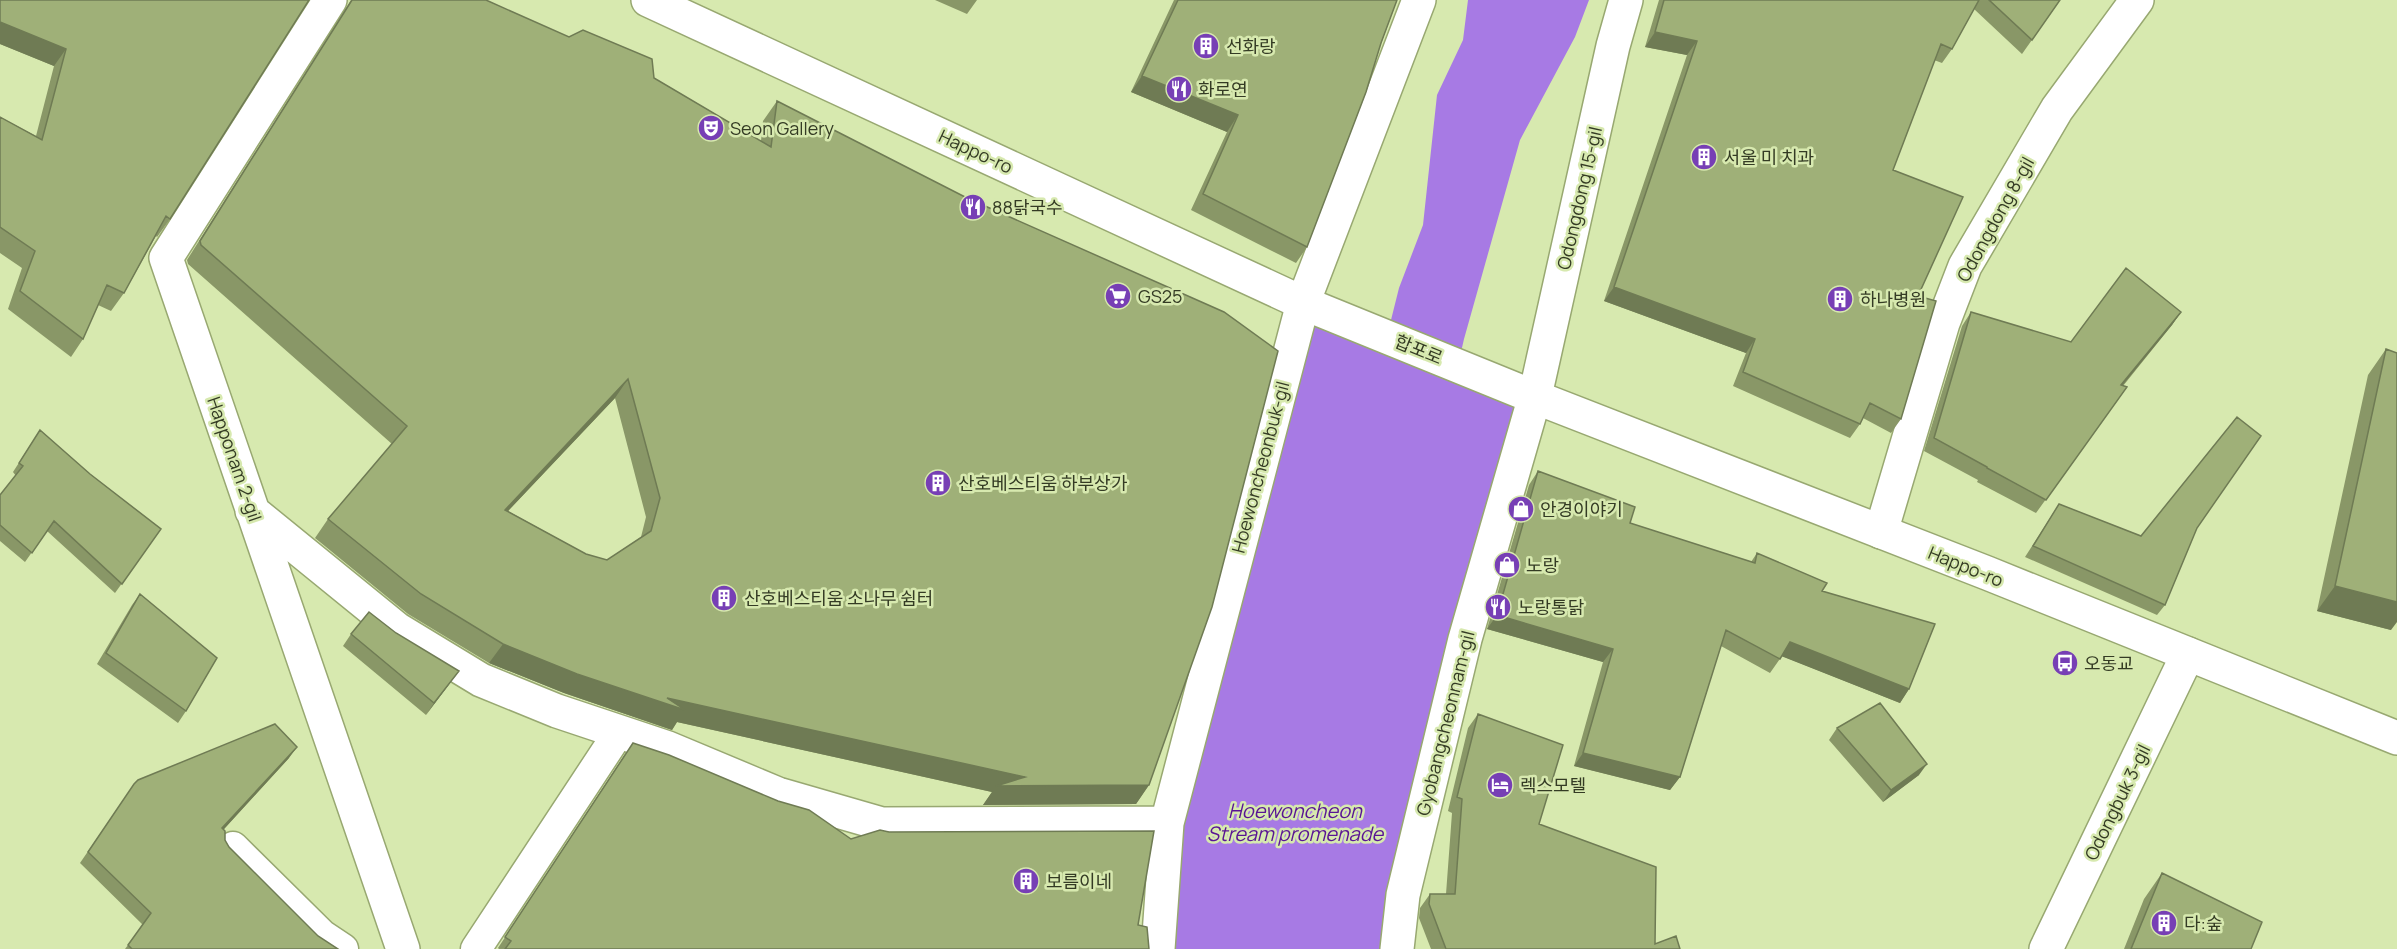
<svg xmlns="http://www.w3.org/2000/svg" width="2397" height="949" font-family="Manrope,'Noto Sans KR',sans-serif">
<style>
.water{fill:#a77ae4}
.lines{fill:none;stroke-linecap:round;stroke-linejoin:round}
.pedestrian-casing{stroke:#98a871;stroke-width:33}
.minor-casing{stroke:#98a871;stroke-width:36}
.secondary-casing{stroke:#98a871;stroke-width:36}
.pedestrian{stroke:#fff;stroke-width:30}
.minor{stroke:#fff;stroke-width:33}
.secondary{stroke:#fff;stroke-width:33}
.wall{fill:#899767;fill-rule:evenodd}
.shaded-wall{fill:#6f7b54}
.building{fill:#9fb078;stroke:#6f7b54;stroke-width:1.5;fill-rule:evenodd}
.labels{text-anchor:middle;dominant-baseline:central;stroke-width:5;stroke-linejoin:round;paint-order:stroke}
.poi-label{font-size:18px;fill:#343b24;stroke:#d7e9af;text-anchor:start}
.street-label{font-size:18px;fill:#343b24;stroke:#d7e9af}
.water-label{font-size:20px;font-style:italic;fill:#591494;stroke:#d7e9af}
</style>
<rect width="100%" height="100%" fill="#d7e9af"/>
<path class="water" d="M1468,0H1589L1575,37L1520,140L1464,339L1458,365L1535,396L1397,949H1158L1167,823L1303,303L1387,336L1399,288L1423,225L1437,95L1463,40Z"/>
<g class="lines">
<defs>
<path id="pedestrian" d="M233,847L322,935L343,949
M476,949L619,732"/>
<path id="minor" d="M330,0L166,258L403,949
M252,511L397,629L481,680L557,711L668,748L778,794L882,824L1167,823
M1881,532L1943,323L1965,266L2057,109L2137,0
M1158,949L1167,823L1303,303L1419,0
M1397,949L1403,895L1465,639L1535,396L1613,46L1626,0
M2046,949L2188,654"/>
<path id="secondary" d="M648,0L1303,303L1517,390L1987,573L2397,738"/>
</defs>
<use href="#pedestrian" class="pedestrian-casing"/>
<use href="#minor" class="minor-casing"/>
<use href="#secondary" class="secondary-casing"/>
<use href="#pedestrian" class="pedestrian"/>
<use href="#minor" class="minor"/>
<use href="#secondary" class="secondary"/>
</g>
<path class="wall" d="M0,0H309L170,219L157,237L156,236L124,293L111,311L98,305L83,339L71,357L8,309L22,268L0,253V117L36,136L54,66L0,44Z
M351,0H486L654,78L761,141L763,121L777,101L1149,785L1136,804L983,805L992,792L677,722L672,730L564,693L489,663L408,614L315,538L328,519L392,444L188,264L187,260ZM615,398L646,517L641,537L607,560L586,554L508,511Z
M935,0H977L967,14Z
M1174,0H1397L1307,247L1296,263L1191,210L1227,132L1131,92Z
M1659,0H2060L2022,54L1974,9L1952,49L1942,63L1934,60L1893,170L1918,296L1901,419L1891,433L1863,418L1860,424L1850,438L1733,386L1746,353L1604,301L1687,55L1645,47Z
M1971,312L2071,342L2181,312L2172,325L2123,386L2127,387L2036,513L1977,482L1978,480L1924,451L1962,326Z
M2386,349L2391,630L2317,611L2368,375Z
M40,430L90,474L161,529L115,593L47,531L25,562L0,541V495L16,476L13,472Z
M1538,471L1630,523L1751,562L1757,553L1822,591L1909,689L1900,703L1782,656L1770,673L1721,646L1680,777L1670,790L1574,766L1603,662L1487,629L1529,485Z
M2059,504L2141,536L2197,528L2165,605L2157,615L2025,557Z
M140,594L186,711L178,723L97,664L132,605Z
M351,634L450,683L426,715L343,646Z
M1478,714L1539,824L1655,944L1680,949H1431L1419,918L1420,908L1430,894H1446L1452,813L1448,811L1468,728Z
M1837,728L1919,775L1883,802L1829,740Z
M625,754L851,839L1138,925L1149,949H499L498,948Z
M289,758L224,829L225,840L229,847L318,936L338,949H125L143,925L80,863L126,796Z
M2162,873L2251,949H2124L2144,899Z"/>
<path class="shaded-wall" d="M0,22L66,49L54,66L0,44Z
M1655,32L1697,41L1687,55L1645,47Z
M1142,76L1238,115L1227,132L1131,92Z
M1614,287L1755,339L1746,353L1604,301Z
M2181,312L2172,325L2112,398L2121,385Z
M628,379L615,398L491,529L505,510Z
M2335,586L2397,602V622L2391,630L2317,611Z
M1497,615L1613,649L1603,662L1487,629Z
M1790,642L1909,689L1900,703L1781,656Z
M503,644L667,698L1149,785L1136,804L983,805L992,792L677,722L672,730L564,693L489,663Z
M459,671L426,715L434,703Z
M297,747L289,758L214,840L222,828Z
M1583,753L1680,777L1670,790L1574,766Z
M1927,764L1919,775L1883,802L1891,790Z"/>
<path class="building" d="M0,0H309L170,219L166,216L124,293L107,285L83,339L20,291L35,251L0,227V117L42,140L66,49L0,22Z
M352,0H486L569,37L583,30L652,59L654,78L771,147L777,101L967,198L1224,312L1278,351L1212,607L1149,785L996,786L1025,777L667,698L685,710L577,674L503,644L421,594L328,519L407,426L201,245L200,241ZM628,379L660,498L651,531L607,560L586,554L505,510Z
M1178,0H1397L1381,43L1366,92L1307,247L1203,194L1238,115L1142,76Z
M1664,0H1979L1952,49L1941,44L1893,170L1963,197L1918,296L1936,301L1901,419L1870,403L1860,424L1743,372L1755,339L1614,287L1697,41L1655,32Z
M1989,0H2060L2032,40Z
M2126,268L2181,312L2121,385L2127,387L2046,500L1987,468V467L1934,438L1971,312L2071,342Z
M2386,349L2397,353V602L2335,586Z
M2237,417L2261,436L2197,528L2165,605L2033,546L2059,504L2141,536Z
M40,430L90,474L161,529L122,584L54,521L32,553L0,525V495L23,466L19,463Z
M1538,471L1635,507L1630,523L1755,563L1757,553L1827,583L1822,591L1935,624L1909,689L1790,642L1780,659L1726,630L1680,777L1583,753L1613,649L1497,615Z
M140,594L217,658L186,711L106,653Z
M369,612L396,633L459,671L434,703L351,634Z
M1880,703L1927,764L1891,790L1837,728Z
M1478,714L1563,745L1539,824L1656,867L1655,944L1676,936L1680,949H1446L1429,904L1430,894H1455L1462,799L1457,797Z
M275,724L297,747L222,828L225,831V840L229,847L318,936L338,949H132L128,945L151,913L88,852L134,784L138,780Z
M633,743L669,755L778,801L809,810L851,839L880,830L889,832L1154,831L1138,925L1147,927L1149,949H505L511,941L505,937Z
M2162,873L2262,922L2251,949H2131Z"/>
<defs>
<symbol id="building-disc" viewBox="-11 -11 22 22"><circle r="9.5" fill="#773fb5" stroke="#d7e9af"/><path d="M-4-6H4V6H1V3H-1V6H-4ZM-2.5-4.3h1.7v1.8h-1.7ZM.8-4.3h1.7v1.8H.8ZM-2.5-1h1.7V.8h-1.7ZM.8-1h1.7V.8H.8Z" fill="#fff"/></symbol>
<symbol id="restaurant-disc" viewBox="-11 -11 22 22"><circle r="9.5" fill="#773fb5" stroke="#d7e9af"/><path d="M-5-6h1v4h1v-4h1v4h1v-4h1v5L-1.5 .5V6h-2V.5L-5-1ZM5-6V6H3V1.5H1.5Q1.5-4 5-6Z" fill="#fff"/></symbol>
<symbol id="theatre-disc" viewBox="-11 -11 22 22"><circle r="9.5" fill="#773fb5" stroke="#d7e9af"/><path d="M-5-5.5Q0-4 5-5.5V0Q5 5 0 6Q-5 5-5 0ZM-3.3-2.5H-1v1.5H-3.3ZM1-2.5H3.3v1.5H1ZM-2.8 1Q0 5.5 2.8 1Z" fill="#fff"/></symbol>
<symbol id="supermarket-disc" viewBox="-11 -11 22 22"><circle r="9.5" fill="#773fb5" stroke="#d7e9af"/><path d="M-6-5.5h2.5l.6 2H6L4.5 2H-2.5L-4.4-4H-6ZM-1.5 3.2a1.3 1.3 0 1 0 .1 0ZM3 3.2a1.3 1.3 0 1 0 .1 0Z" fill="#fff"/></symbol>
<symbol id="shop-disc" viewBox="-11 -11 22 22"><circle r="9.5" fill="#773fb5" stroke="#d7e9af"/><path d="M-5-2.5h2.3a2.7 3.5 0 0 1 5.4 0H5L5.5 6h-11ZM-1.5-2.5h3a1.5 2.3 0 0 0-3 0Z" fill="#fff"/></symbol>
<symbol id="bus-disc" viewBox="-11 -11 22 22"><circle r="9.5" fill="#773fb5" stroke="#d7e9af"/><path d="M-5-6H5V4H4V6H2V4H-2V6H-4V4H-5ZM-3.5-4V0h7V-4ZM-3.5 1.2v1.5H-2V1.2ZM2 1.2v1.5H3.5V1.2Z" fill="#fff"/></symbol>
<symbol id="hotel-disc" viewBox="-11 -11 22 22"><circle r="9.5" fill="#773fb5" stroke="#d7e9af"/><path d="M-6-4.5h1.5V1H6V5H4.5V3h-9V5H-6ZM-4 0a1.8 1.8 0 1 1 3.6 0ZM.5 0V-2.5h3Q6-2.5 6 0Z" fill="#fff"/></symbol>
</defs>
<g fill-rule="evenodd">
<use href="#building-disc" x="1191" y="31" width="30" height="30"/>
<use href="#restaurant-disc" x="1164" y="74" width="30" height="30"/>
<use href="#theatre-disc" x="696" y="113" width="30" height="30"/>
<use href="#building-disc" x="1689" y="142" width="30" height="30"/>
<use href="#restaurant-disc" x="958" y="192" width="30" height="30"/>
<use href="#supermarket-disc" x="1103" y="281" width="30" height="30"/>
<use href="#building-disc" x="1825" y="284" width="30" height="30"/>
<use href="#building-disc" x="923" y="468" width="30" height="30"/>
<use href="#shop-disc" x="1506" y="494" width="30" height="30"/>
<use href="#shop-disc" x="1492" y="550" width="30" height="30"/>
<use href="#building-disc" x="709" y="583" width="30" height="30"/>
<use href="#restaurant-disc" x="1483" y="592" width="30" height="30"/>
<use href="#bus-disc" x="2050" y="648" width="30" height="30"/>
<use href="#hotel-disc" x="1485" y="770" width="30" height="30"/>
<use href="#building-disc" x="1011" y="866" width="30" height="30"/>
<use href="#building-disc" x="2149" y="908" width="30" height="30"/>
</g>
<g class="labels">
<g class="poi-label">
<text x="1226" y="46">선화랑</text>
<text x="1198" y="89">화로연</text>
<text x="730" y="128">Seon Gallery</text>
<text x="1724" y="157">서울 미 치과</text>
<text x="992" y="207">88닭국수</text>
<text x="1138" y="296">GS25</text>
<text x="1860" y="299">하나병원</text>
<text x="958" y="483">산호베스티움 하부상가</text>
<text x="1540" y="509">안경이야기</text>
<text x="1526" y="565">노랑</text>
<text x="744" y="598">산호베스티움 소나무 쉼터</text>
<text x="1518" y="607">노랑통닭</text>
<text x="2084" y="663">오동교</text>
<text x="1520" y="785">렉스모텔</text>
<text x="1046" y="881">보름이네</text>
<text x="2184" y="923">다:숲</text>
</g>
<g class="street-label">
<text transform="translate(976 151) rotate(25)">Happo-ro</text>
<text transform="translate(1579 198) rotate(-77)">Odongdong 15-gil</text>
<text transform="translate(1995 219) rotate(-61)">Odongdong 8-gil</text>
<text transform="translate(1419 349) rotate(22)">합포로</text>
<text transform="translate(235 459) rotate(71)">Happonam 2-gil</text>
<text transform="translate(1260 467) rotate(-75)">Hoewoncheonbuk-gil</text>
<text transform="translate(1966 566) rotate(22)">Happo-ro</text>
<text transform="translate(1445 723) rotate(-76)">Gyobangcheonnam-gil</text>
<text transform="translate(2117 802) rotate(-64)">Odongbuk 3-gil</text>
</g>
<g class="water-label">
<text x="1295" y="810">Hoewoncheon<tspan x="1295" dy="23">Stream promenade</tspan></text>
</g>
</g>
</svg>
